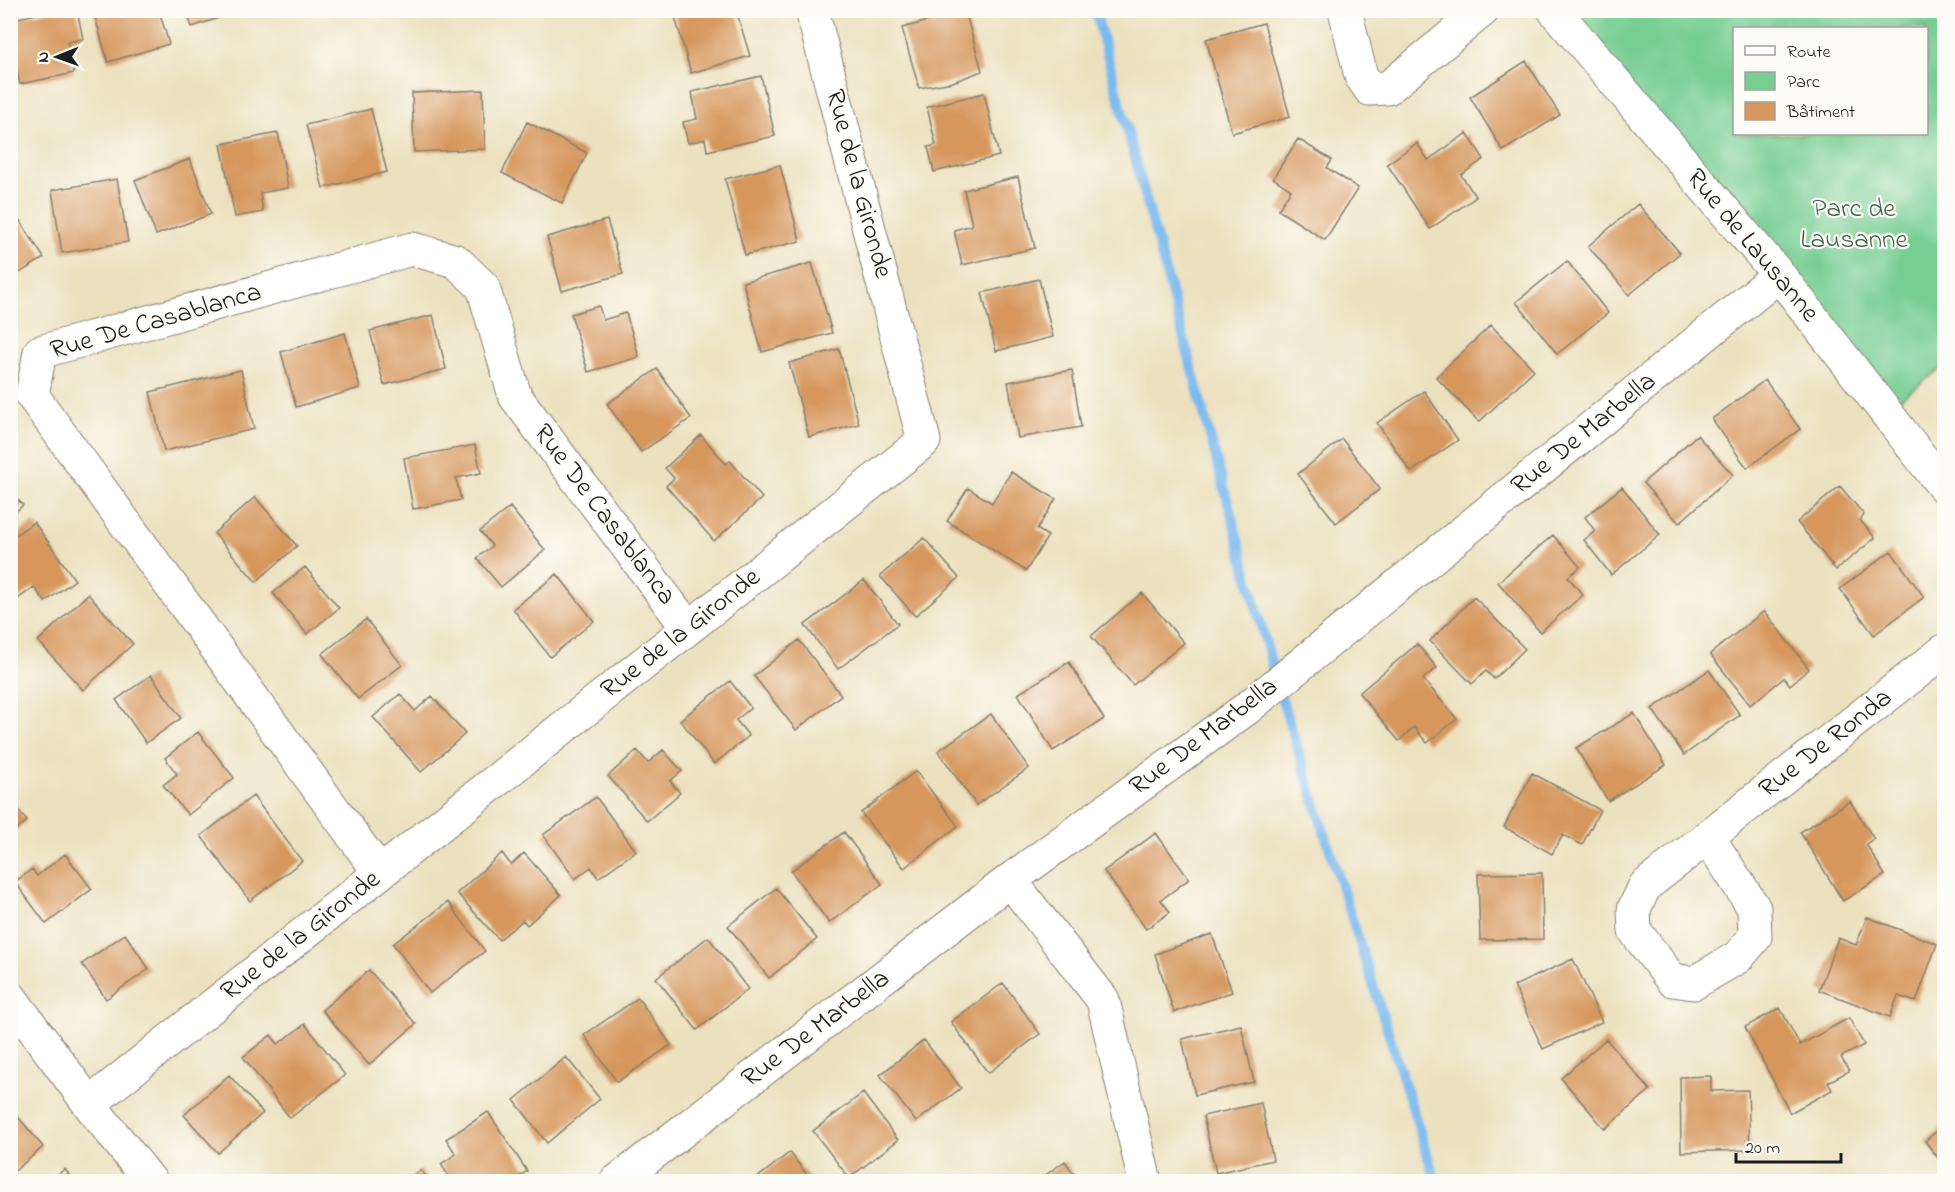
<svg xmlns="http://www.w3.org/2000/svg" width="1955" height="1192" font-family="'Indie Flower',sans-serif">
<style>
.green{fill:#77ce93;stroke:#4a7558;stroke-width:1.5;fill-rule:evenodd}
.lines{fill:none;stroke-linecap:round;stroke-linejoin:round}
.stream{stroke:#7ab9ee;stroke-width:10}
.building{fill:#d6965c}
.minor-casing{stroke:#847e6e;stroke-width:35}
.minor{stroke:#fff;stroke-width:33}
.labels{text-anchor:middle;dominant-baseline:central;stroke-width:4.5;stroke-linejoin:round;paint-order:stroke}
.street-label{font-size:27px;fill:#1c1c1c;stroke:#fdfcf7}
.park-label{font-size:27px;fill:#40634c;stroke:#fdfcf7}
</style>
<rect width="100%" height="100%" fill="#fdfcf7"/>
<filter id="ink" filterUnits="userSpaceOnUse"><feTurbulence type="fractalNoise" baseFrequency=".0167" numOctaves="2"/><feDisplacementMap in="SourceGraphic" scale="12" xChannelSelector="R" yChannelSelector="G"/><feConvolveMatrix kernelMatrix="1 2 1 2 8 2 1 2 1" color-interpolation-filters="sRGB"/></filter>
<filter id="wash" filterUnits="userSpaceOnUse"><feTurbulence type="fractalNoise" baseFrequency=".008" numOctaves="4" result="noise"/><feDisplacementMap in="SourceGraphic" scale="24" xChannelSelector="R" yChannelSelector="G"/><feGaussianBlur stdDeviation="1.35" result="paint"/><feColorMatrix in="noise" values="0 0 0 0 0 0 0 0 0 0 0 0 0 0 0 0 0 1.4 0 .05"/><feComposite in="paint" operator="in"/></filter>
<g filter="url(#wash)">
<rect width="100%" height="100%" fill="#ece1bf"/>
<path class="green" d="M1554,11H1944V366L1885,410ZM1734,28H1926V134H1734Z"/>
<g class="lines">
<path class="stream" d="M1095,10L1277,684L1436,1182"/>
</g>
<g id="blocks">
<path class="building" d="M53,10H77L83,39L67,42L74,73L20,84L10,40V20Z
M93,10H159L169,44L108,62Z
M186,10H239V11L192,27Z
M673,10H736L750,56L691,73Z
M965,11L982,71L953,82L919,88L902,28Z
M1264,23L1290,117L1232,133L1206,39Z
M1526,61L1560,115L1503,151L1470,97Z
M761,76L775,136L707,151L705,139L688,143L683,122L697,119L692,92Z
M483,90L485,149L414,152L412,93Z
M984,93L999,156L934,172L928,147L936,145L927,107Z
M371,109L387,172L323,188L306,125Z
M527,122L587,153L562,203L502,173Z
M278,133L288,188L260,193L263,212L235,217L221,144Z
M1467,133L1484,159L1461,175L1476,197L1430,229L1387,164L1417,143L1428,160Z
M1298,139L1332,160L1327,168L1358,188L1325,240L1278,210L1291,190L1273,178Z
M190,159L211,214L156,235L135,180Z
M780,165L800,241L745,255L725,179Z
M1018,177L1035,248L962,265L954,230L972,225L964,190Z
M117,179L128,242L62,253L52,190Z
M1638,204L1680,253L1629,295L1588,246Z
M10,205L44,258L10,279Z
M607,220L623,274L562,291L547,237Z
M1567,261L1608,313L1557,354L1516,302Z
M812,263L832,333L762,352L743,282Z
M1039,279L1053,337L996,351L982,293Z
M599,306L603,320L626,313L639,357L588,372L571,314Z
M433,315L446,369L384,385L370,331Z
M1491,325L1534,370L1479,422L1436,377Z
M345,333L360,388L296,407L281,352Z
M839,349L859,424L809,437L789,363Z
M657,369L691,418L641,452L607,404Z
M241,370L254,429L164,451L150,392Z
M1072,370L1081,427L1018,438L1008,382Z
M1765,380L1800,429L1747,468L1712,419Z
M1424,391L1458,440L1411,472L1377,423Z
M701,435L726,464L730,461L762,498L714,541L666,486L674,478L665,468Z
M1697,435L1733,475L1679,523L1643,483Z
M1342,439L1380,489L1336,523L1298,474Z
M475,445L481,473L456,478L461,500L413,509L404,458Z
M1011,472L1056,499L1037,529L1048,536L1026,571L947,521L968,488L992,503Z
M1840,486L1864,515L1860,520L1875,538L1836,570L1797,522Z
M1622,487L1660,535L1611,575L1584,540L1595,531L1585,517Z
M10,492L23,505L10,517Z
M255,497L297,546L256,582L214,533Z
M510,507L545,550L501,587L477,558L492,546L480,531Z
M34,522L75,580L45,602L34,587L15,601L10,595V539Z
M1553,535L1580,567L1568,577L1583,595L1540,632L1498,582Z
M924,538L959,578L915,616L880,576Z
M1891,551L1924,597L1874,635L1840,589Z
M305,567L339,608L307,634L273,593Z
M557,574L594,621L550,657L513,609Z
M864,580L898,624L838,669L805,625Z
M1142,593L1184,643L1133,685L1091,636Z
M88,594L133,644L83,690L38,641Z
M1474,597L1525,649L1494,679L1486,671L1472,684L1430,641Z
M1764,611L1809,669L1790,685L1784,678L1750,705L1710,654Z
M366,619L402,665L358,699L322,654Z
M799,640L841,695L796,730L754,676Z
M1417,644L1437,668L1423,679L1457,719L1427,743L1414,727L1399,741L1359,693Z
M1069,662L1104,719L1053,751L1018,694Z
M1709,670L1740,715L1684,755L1652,709Z
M151,675L181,718L146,743L116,700Z
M730,681L751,708L736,720L749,736L714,764L680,720Z
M400,694L415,711L432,696L465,734L421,772L373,717Z
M1634,713L1666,765L1608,801L1576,748Z
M991,714L1029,768L976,805L938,751Z
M198,732L234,778L188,815L163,785L177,774L165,758Z
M637,750L648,763L663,750L682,771L670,781L680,793L647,821L608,776Z
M916,771L958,826L904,868L861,813Z
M1532,773L1600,810L1582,845L1563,835L1552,854L1504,827Z
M253,796L302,861L250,901L201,836Z
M596,797L636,851L598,878L591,867L575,879L543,835Z
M10,800L27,821L10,835Z
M1850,801L1874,839L1866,844L1885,875L1843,901L1800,832Z
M844,832L882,884L829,923L791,871Z
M1156,833L1189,879L1161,900L1170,912L1146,929L1104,871Z
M502,853L511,865L524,853L561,895L527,925L523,920L499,940L457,893Z
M65,854L92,889L46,924L15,882L32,869L37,876Z
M1542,873L1543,939L1480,940L1478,874Z
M776,888L817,939L769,978L728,926Z
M448,902L485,951L430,993L393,944Z
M1867,917L1937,944L1916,1002L1898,996L1890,1017L1819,990L1838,938L1856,945Z
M125,934L149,969L106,999L82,964Z
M1212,934L1232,992L1174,1012L1155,954Z
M708,937L748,989L697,1030L656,978Z
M1573,959L1602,1022L1543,1049L1514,986Z
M369,970L416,1024L369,1065L322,1010Z
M1003,983L1040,1034L988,1073L951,1022Z
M638,998L671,1045L617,1082L584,1035Z
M1780,1008L1800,1045L1849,1018L1864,1045L1841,1057L1849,1071L1828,1082L1832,1090L1790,1113L1745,1027Z
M305,1024L345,1075L290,1118L243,1057L271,1035L278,1044Z
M1241,1025L1254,1082L1195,1095L1182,1039Z
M1606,1039L1650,1090L1605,1129L1561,1078Z
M924,1040L961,1088L916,1122L880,1075Z
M566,1057L600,1099L547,1143L514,1100Z
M229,1075L263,1113L218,1153L184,1115Z
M1711,1076V1091L1748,1090L1750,1150L1681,1152L1680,1077Z
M863,1093L898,1140L849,1178L813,1131Z
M1261,1103L1273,1160L1216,1173L1203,1116Z
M10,1107L43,1147L10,1175Z
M488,1112L527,1171L511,1182H452L441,1164L456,1154L446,1139Z
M1944,1125V1166L1925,1141Z
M790,1152L812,1182H752Z
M1065,1161L1079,1182H1036Z
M65,1169L74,1182H48Z
M421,1170L430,1182H404Z"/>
</g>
</g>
<g filter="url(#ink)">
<use href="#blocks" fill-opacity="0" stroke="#847e6e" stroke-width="1.5"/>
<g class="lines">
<defs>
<path id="minor" d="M1345,10L1361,76L1370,89L1388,88L1483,10
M1554,10L1779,275L1944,487
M1708,837L1754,908L1755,937L1738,957L1694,983L1672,980L1635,931L1634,909L1645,886L1944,651
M380,873L32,395L40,352L412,249L456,261L483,287L515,396L688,628
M1010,880L1103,1000L1145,1182
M10,997L89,1104L151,1182
M89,1104L924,441L812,10
M616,1182L1010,880L1246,709L1779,275"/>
</defs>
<use href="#minor" class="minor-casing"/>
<use href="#minor" class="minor"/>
</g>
</g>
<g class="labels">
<g class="street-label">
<text transform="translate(858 184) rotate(75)">Rue de la Gironde</text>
<text transform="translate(1752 246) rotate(50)">Rue de Lausanne</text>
<text transform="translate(156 322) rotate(-16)">Rue De Casablanca</text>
<text transform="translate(1584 434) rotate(-39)">Rue De Marbella</text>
<text transform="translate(604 515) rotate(53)">Rue De Casablanca</text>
<text transform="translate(681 634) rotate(-38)">Rue de la Gironde</text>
<text transform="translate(1204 737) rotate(-37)">Rue De Marbella</text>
<text transform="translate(1826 744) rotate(-38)">Rue De Ronda</text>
<text transform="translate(301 936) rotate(-38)">Rue de la Gironde</text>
<text transform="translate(816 1029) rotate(-37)">Rue De Marbella</text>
</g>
<g class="park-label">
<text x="1854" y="209">Parc de<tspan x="1854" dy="31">Lausanne</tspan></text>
</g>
</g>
<rect width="1955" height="1192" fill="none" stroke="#fdfcf7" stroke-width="36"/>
<rect x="1733" y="27" width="195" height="108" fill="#fdfcf7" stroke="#a3a29f" stroke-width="1.5"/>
<rect x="1745" y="46" width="30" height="9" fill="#ffffff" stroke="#a3a29f" stroke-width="1.5"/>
<text x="1787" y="57" font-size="18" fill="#1c1c1c">Route</text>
<rect x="1745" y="72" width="30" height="18" fill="#77ce93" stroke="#a3a29f" stroke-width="1.5"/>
<text x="1787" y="87" font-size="18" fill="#1c1c1c">Parc</text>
<rect x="1745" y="102" width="30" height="18" fill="#d6965c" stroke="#a3a29f" stroke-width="1.5"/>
<text x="1787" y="117" font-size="18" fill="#1c1c1c">Bâtiment</text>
<g transform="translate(57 57) rotate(269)" stroke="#fdfcf7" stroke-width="4.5" paint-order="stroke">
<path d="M0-4.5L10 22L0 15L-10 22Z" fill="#1c1c1c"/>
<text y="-9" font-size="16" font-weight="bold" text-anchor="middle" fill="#1c1c1c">N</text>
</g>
<path d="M1736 1153v9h105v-9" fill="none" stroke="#1c1c1c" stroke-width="3"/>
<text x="1745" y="1153" font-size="18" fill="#1c1c1c" stroke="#fdfcf7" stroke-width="4.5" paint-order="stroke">20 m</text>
</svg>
